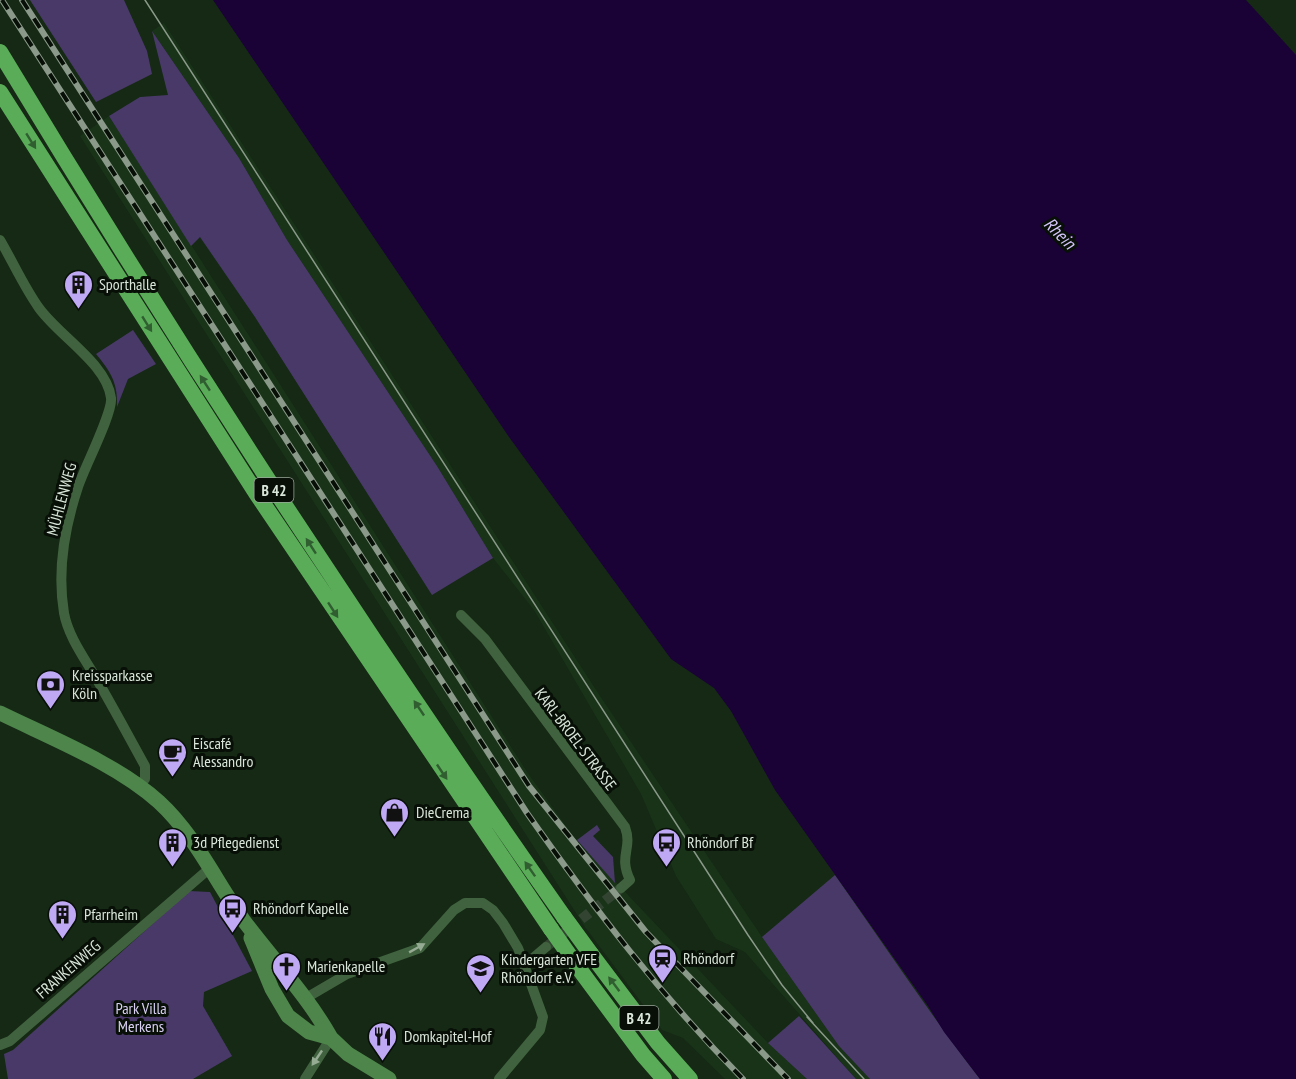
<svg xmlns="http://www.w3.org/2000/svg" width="1296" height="1079" font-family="'PT Sans Narrow',sans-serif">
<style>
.built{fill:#193318}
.green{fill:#493969}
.water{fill:#1a0237}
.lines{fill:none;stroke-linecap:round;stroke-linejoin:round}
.minor-tunnel{stroke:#334532;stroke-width:10;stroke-dasharray:10 5;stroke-linecap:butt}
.minor{stroke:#40623e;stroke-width:10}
.secondary{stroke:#4d854b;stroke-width:15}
.trunk{stroke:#5aac59;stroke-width:16}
.tram{stroke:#8a9989;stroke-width:1.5}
.rail-casing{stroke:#8a9989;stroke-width:6}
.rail{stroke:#070f07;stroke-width:4;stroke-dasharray:11;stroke-linecap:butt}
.trunk-bridge{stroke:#5aac59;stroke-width:16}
.oneway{fill:#305e30}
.oneway2{fill:#95ab93}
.labels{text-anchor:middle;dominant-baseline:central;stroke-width:6;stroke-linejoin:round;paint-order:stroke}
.shield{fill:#070f07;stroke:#9ba69a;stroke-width:1.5}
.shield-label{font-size:15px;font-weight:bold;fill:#dae6d9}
.poi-label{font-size:16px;fill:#dae6d9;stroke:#070f07;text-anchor:start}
.street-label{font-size:16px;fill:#dae6d9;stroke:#070f07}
.park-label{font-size:16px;fill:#d9d0f4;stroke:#070f07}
.water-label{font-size:18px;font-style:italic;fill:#d3c4f9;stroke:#070f07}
</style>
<rect width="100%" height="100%" fill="#152914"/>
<path class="built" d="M164,23L598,693L762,937L839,1046L870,1079H856L745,952L716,939L676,876L641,794L534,610L493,558L437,466L287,240L239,158L152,31Z
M109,116L527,772L576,840L768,1043L807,1079H725L683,1038L662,1030L585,927L80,136Z"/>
<path class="green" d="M30,0H124L147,51L152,74L96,102Z
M152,31L239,158L287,240L437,466L493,558L432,595L255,317L200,237L191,246L109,116L140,97L168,95Z
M133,330L156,364L128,379L117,407C118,383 111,372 96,354Z
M597,825L600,830L593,836L613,857L615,883L577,840Z
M835,875C883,943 929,1013 980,1079H870L839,1046L762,937Z
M189,891L210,892L252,971L204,992L203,1006L232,1056L193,1079H8L4,1054L13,1050Z
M799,1016L856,1079H807L768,1043Z"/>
<path class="water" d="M213,0H1246L1296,55V1079H980L944,1032L928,1006L775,790L731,711L714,688L671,659L509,437Z"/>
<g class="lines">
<path class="minor-tunnel" d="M546,947L621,888"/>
<path class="minor" d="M0,240C13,262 24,287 39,308C59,336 107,364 111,398C113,413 84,468 78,487C65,526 57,571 64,613C68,636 85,659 96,678C113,707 129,737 145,766V779L138,786
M461,615L485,639L625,827C633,849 618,855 630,880L621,888
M526,964L546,947
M306,998L347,974L420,948L454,910L465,903H483L493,910L503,923L518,948L543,1017L540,1030L499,1079
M0,1045L10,1041L210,868
M305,1079L331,1038"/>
<path class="secondary" d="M0,713C51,738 117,764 159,802C195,835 216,882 244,921C274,961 307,995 331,1038
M251,938L272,989L288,1016L309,1032L331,1038L348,1054L389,1079"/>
<path class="trunk" d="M0,52C178,347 366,635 564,917
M0,92L256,493L551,929
M591,954L658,1043L690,1079
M577,966L643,1055L664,1079"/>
<path class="tram" d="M145,0L748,935L782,985L813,1023
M807,1017L864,1079"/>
<defs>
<path id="rail" d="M2,0L527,813C593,907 662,997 743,1079
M22,0L529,786L646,932L788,1079"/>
</defs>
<use href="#rail" class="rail-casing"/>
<use href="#rail" class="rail"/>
<path class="trunk-bridge" d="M564,917L591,954
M551,929L577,966"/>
</g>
<defs><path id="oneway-solid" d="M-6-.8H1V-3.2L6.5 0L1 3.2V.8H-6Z" transform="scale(1.5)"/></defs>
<g class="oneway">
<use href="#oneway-solid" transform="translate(31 141) rotate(58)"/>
<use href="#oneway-solid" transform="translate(147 324) rotate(58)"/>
<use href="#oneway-solid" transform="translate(205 383) rotate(-123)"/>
<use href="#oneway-solid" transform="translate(311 546) rotate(-123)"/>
<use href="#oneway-solid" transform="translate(333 610) rotate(57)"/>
<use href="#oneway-solid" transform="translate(419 708) rotate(-124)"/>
<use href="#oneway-solid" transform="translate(442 772) rotate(56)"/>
<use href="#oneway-solid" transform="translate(530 869) rotate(-125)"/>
<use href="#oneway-solid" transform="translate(614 984) rotate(-127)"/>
</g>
<g class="oneway2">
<use href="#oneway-solid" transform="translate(417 948) rotate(-29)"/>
<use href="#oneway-solid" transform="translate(317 1058) rotate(124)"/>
</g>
<defs>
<symbol id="building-pin" viewBox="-11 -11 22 30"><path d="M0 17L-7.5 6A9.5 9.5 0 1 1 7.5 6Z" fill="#bfa9f4" stroke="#070f07"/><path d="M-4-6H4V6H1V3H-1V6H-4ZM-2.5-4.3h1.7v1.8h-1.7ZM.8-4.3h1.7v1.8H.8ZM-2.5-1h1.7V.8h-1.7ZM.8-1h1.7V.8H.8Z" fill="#111"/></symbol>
<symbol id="bank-pin" viewBox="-11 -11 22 30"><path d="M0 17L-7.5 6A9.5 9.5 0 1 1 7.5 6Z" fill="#bfa9f4" stroke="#070f07"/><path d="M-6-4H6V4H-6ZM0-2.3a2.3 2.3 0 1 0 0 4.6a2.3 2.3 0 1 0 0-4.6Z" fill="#111"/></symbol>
<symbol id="cafe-pin" viewBox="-11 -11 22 30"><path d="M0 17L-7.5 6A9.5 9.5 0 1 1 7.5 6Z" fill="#bfa9f4" stroke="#070f07"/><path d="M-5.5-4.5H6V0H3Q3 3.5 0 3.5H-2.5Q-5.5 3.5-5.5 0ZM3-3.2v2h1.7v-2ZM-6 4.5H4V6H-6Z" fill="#111"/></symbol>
<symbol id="shop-pin" viewBox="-11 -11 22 30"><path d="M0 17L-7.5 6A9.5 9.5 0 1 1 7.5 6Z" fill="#bfa9f4" stroke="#070f07"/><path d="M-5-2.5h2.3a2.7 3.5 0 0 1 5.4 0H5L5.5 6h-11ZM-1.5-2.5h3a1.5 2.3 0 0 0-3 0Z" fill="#111"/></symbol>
<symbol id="bus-pin" viewBox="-11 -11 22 30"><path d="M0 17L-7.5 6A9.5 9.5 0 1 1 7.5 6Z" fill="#bfa9f4" stroke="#070f07"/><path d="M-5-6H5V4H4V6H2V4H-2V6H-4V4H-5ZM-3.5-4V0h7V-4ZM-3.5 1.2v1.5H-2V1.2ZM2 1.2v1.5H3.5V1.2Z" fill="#111"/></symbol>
<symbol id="station-pin" viewBox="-11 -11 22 30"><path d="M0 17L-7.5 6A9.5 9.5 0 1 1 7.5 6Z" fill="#bfa9f4" stroke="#070f07"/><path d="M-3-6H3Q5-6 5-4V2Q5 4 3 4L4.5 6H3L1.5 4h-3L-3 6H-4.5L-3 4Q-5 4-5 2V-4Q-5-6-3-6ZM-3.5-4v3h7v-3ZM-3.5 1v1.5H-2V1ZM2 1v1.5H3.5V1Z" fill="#111"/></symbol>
<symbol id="church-pin" viewBox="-11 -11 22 30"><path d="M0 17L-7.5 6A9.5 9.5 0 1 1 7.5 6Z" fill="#bfa9f4" stroke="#070f07"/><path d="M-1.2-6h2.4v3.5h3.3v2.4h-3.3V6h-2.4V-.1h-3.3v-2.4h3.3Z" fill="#111"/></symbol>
<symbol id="school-pin" viewBox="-11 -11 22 30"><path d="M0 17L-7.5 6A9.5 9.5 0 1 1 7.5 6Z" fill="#bfa9f4" stroke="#070f07"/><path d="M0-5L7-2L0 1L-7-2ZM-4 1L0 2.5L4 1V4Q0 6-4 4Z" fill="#111"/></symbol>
<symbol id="restaurant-pin" viewBox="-11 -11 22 30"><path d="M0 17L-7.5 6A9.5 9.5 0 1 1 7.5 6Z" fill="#bfa9f4" stroke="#070f07"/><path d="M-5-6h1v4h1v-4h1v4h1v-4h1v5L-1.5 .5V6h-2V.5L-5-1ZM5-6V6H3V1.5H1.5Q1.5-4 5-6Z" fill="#111"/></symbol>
</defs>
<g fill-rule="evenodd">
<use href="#building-pin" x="62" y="268" width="33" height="45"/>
<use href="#bank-pin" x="34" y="668" width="33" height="45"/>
<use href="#cafe-pin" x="156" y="736" width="33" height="45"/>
<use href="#shop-pin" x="378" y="796" width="33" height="45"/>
<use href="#building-pin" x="156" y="826" width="33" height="45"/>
<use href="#bus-pin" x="650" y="826" width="33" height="45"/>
<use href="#bus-pin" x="216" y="892" width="33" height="45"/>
<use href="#building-pin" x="46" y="898" width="33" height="45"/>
<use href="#station-pin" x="646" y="942" width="33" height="45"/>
<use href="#church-pin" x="270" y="950" width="33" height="45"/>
<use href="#school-pin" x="464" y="952" width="33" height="45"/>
<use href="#restaurant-pin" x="366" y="1020" width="33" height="45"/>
</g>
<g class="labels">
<g class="shield">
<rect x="254.5" y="478" width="39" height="24" rx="4.5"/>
<rect x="619.5" y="1006" width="39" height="24" rx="4.5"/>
</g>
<g class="shield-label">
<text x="274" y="490">B 42</text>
<text x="639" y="1018">B 42</text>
</g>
<g class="poi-label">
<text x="99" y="284">Sporthalle</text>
<text x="72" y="675">Kreissparkasse<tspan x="72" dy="18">Köln</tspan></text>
<text x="193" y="743">Eiscafé<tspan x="193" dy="18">Alessandro</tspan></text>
<text x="416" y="812">DieCrema</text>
<text x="193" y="842">3d Pflegedienst</text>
<text x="687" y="842">Rhöndorf Bf</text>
<text x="253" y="908">Rhöndorf Kapelle</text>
<text x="84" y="914">Pfarrheim</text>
<text x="683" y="958">Rhöndorf</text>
<text x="501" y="959">Kindergarten VFE<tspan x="501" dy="18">Rhöndorf e.V.</tspan></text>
<text x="307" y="966">Marienkapelle</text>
<text x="404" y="1036">Domkapitel-Hof</text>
</g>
<g class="street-label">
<text transform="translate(61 499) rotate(-75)">MÜHLENWEG</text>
<text transform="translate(576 739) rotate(53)">KARL-BROEL-STRASSE</text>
<text transform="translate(68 969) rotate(-41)">FRANKENWEG</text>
</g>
<g class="park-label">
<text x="141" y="1008">Park Villa<tspan x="141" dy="18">Merkens</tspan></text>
</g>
<g class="water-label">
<text transform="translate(1060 233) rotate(45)">Rhein</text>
</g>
</g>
</svg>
